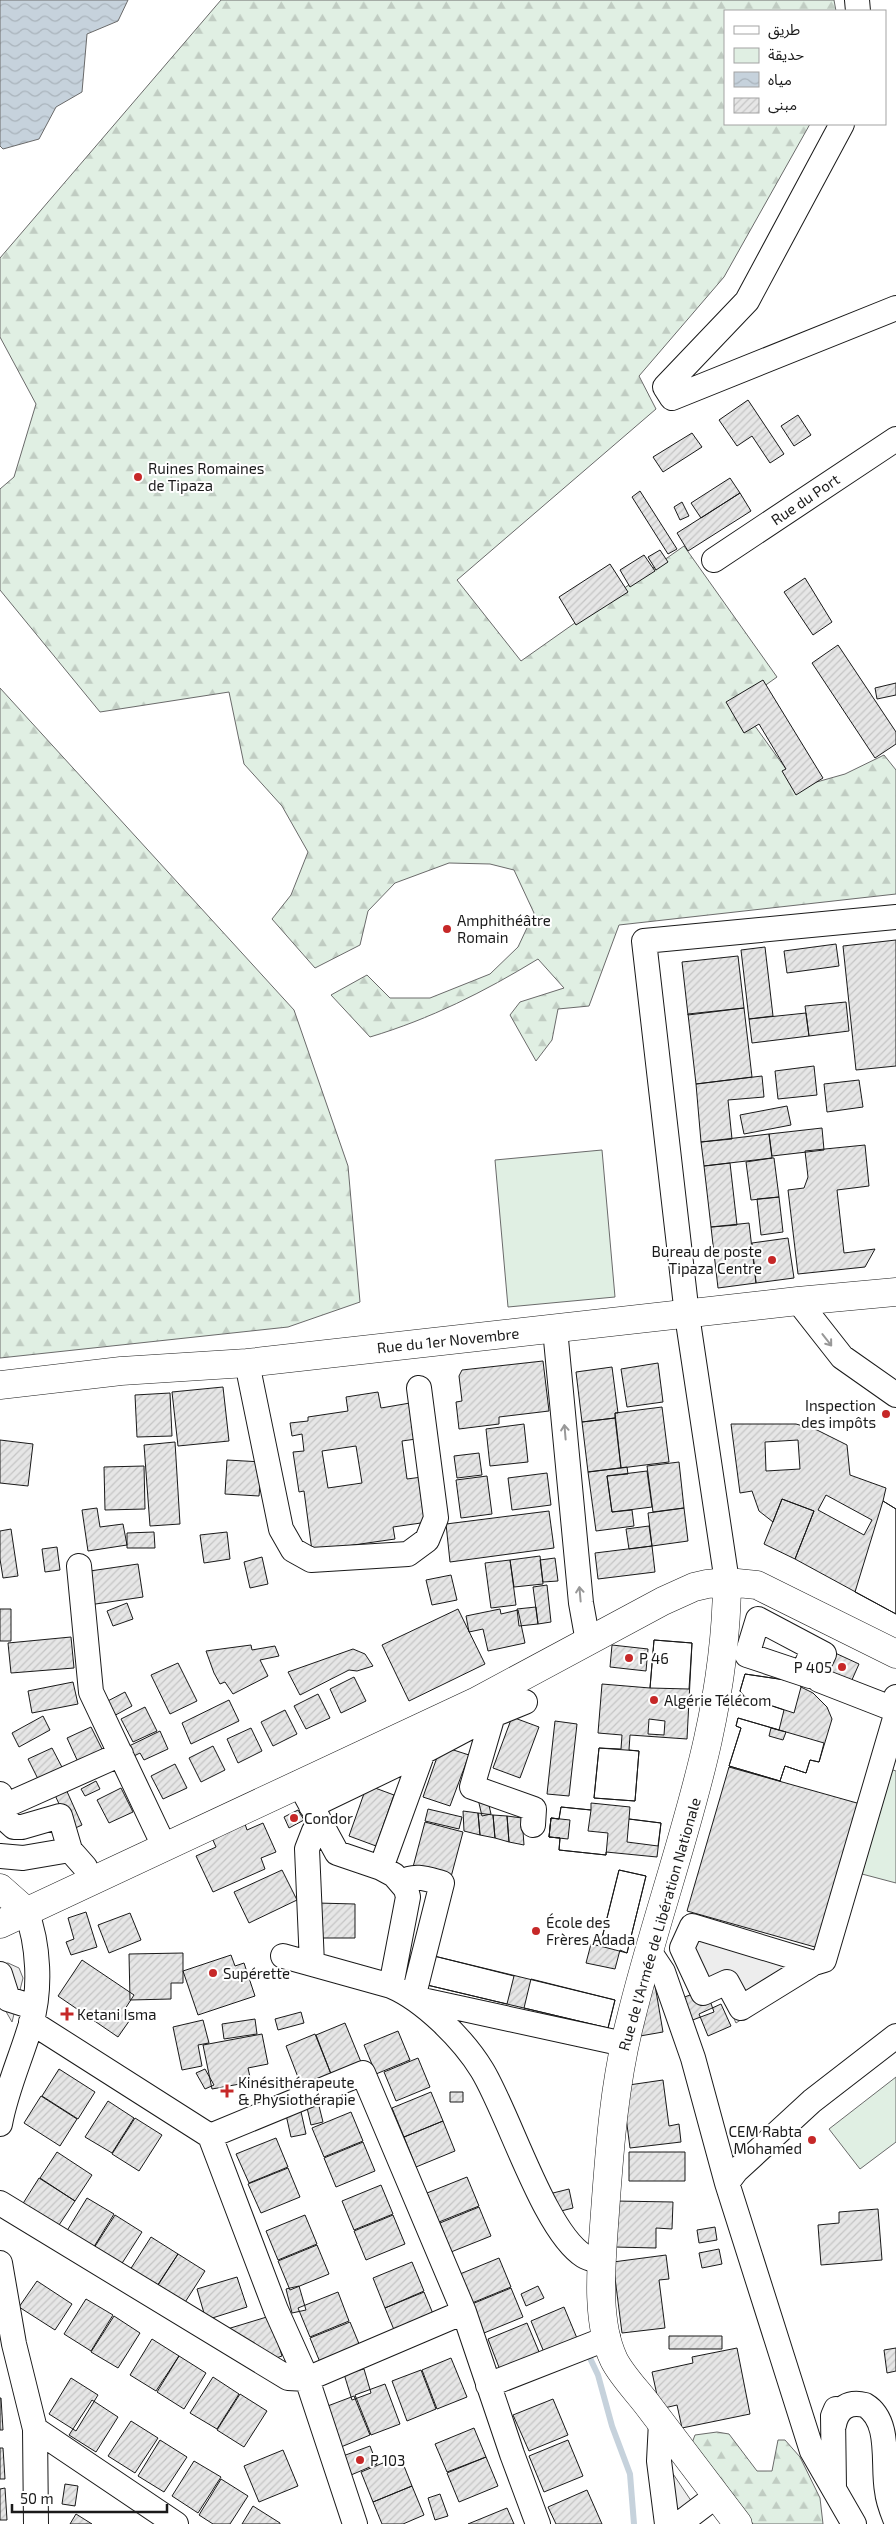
<svg xmlns="http://www.w3.org/2000/svg" width="896" height="2524" font-family="'Exo 2','Noto Sans Arabic',sans-serif">
<style>
.green{fill:#e0efe3;stroke:#6a6a6a}
.forest{fill:url(#forest-firs);stroke:#6a6a6a}
.parking{fill:#ededed;stroke:#6a6a6a}
.water{fill:url(#water-waves);stroke:#6a6a6a}
.lines{fill:none;stroke-linecap:round;stroke-linejoin:round}
.stream{stroke:#c6d2dc;stroke-width:6}
.building{fill:url(#building-hatch);stroke:#1a1a1a;fill-rule:evenodd}
.minor-casing{stroke:#1a1a1a;stroke-width:26}
.major-casing{stroke:#1a1a1a;stroke-width:29}
.minor{stroke:#fff;stroke-width:24}
.major{stroke:#fff;stroke-width:28}
.oneway{stroke:#989898}
.poi-dot{fill:#c62828;stroke:#fff;stroke-width:2}
.labels{text-anchor:middle;dominant-baseline:central;stroke-width:4;stroke-linejoin:round;paint-order:stroke}
.poi-label{font-size:15px;fill:#1a1a1a;stroke:#fff;text-anchor:start}
.street-label{font-size:15px;fill:#1a1a1a;stroke:#fff}
</style>
<defs>
<pattern id="forest-firs" width="22" height="20" patternUnits="userSpaceOnUse" patternTransform="scale(1.25)"><rect width="22" height="20" fill="#e0efe3"/><path d="M5 1l3.5 6h-7zM16 11l3.5 6h-7z" fill="#c0ccc2"/></pattern>
<pattern id="water-waves" width="16" height="10" patternUnits="userSpaceOnUse" patternTransform="scale(1.25)"><rect width="16" height="10" fill="#c6d2dc"/><path d="M0 5q4-4 8 0t8 0" fill="none" stroke="#aab4bc"/></pattern>
<pattern id="building-hatch" width="6" height="6" patternUnits="userSpaceOnUse" patternTransform="scale(1.25)"><rect width="6" height="6" fill="#e6e6e6"/><path d="M-1 1l2-2M0 6l6-6M5 7l2-2" fill="none" stroke="#c5c5c5"/></pattern>
</defs>
<rect width="100%" height="100%" fill="#fff"/>
<path class="green" d="M602,1150L615,1297L508,1307L495,1160Z
M890,1769L896,1771V1883L862,1874Z
M896,2077V2142L860,2169L829,2129Z"/>
<path class="forest" d="M221,0H834L836,11H725V124H810L724,277L639,376L656,409L457,580L521,661L684,546L777,677L739,704L799,787L845,774L884,755L896,770V894L619,925L589,1006L558,1009L552,1040L536,1061L510,1015L520,1002L564,988L538,959C484,992 430,1019 370,1037L331,995L367,975L390,998H430L490,974L518,947L534,913L514,870L490,864L449,863L395,883L368,911L360,945L315,968L272,919L291,895L308,852L282,806L244,764L229,692L100,712L0,590V489L14,477L36,404L0,337V258Z
M0,688L294,1010L348,1166L360,1302L288,1327L0,1358Z
M717,2432L729,2434L757,2471H772L778,2440H785L800,2457L820,2498L823,2524H753L692,2443L695,2435Z"/>
<path class="parking" d="M686,1915L818,1954L836,1959L736,2023L723,1995L674,1950Z
M8,1963L19,1968L23,1978L12,2022L0,2001V1964Z
M651,2441L702,2517L663,2524Z"/>
<path class="water" d="M0,0H128L118,21L87,34L82,92L56,107L39,139L3,149L0,146Z"/>
<g class="lines">
<path class="stream" d="M589,2356L598,2375L612,2426L630,2474L634,2524"/>
</g>
<path class="building" d="M748,400L784,454L770,463L752,436L737,446L719,420Z
M798,415L811,435L794,446L781,426Z
M692,433L702,447L663,472L653,457Z
M730,478L740,493L701,518L691,503Z
M640,491L677,549L668,554L632,497Z
M740,493L751,511L688,551L677,533Z
M682,502L689,516L680,520L674,507Z
M660,550L668,562L656,570L648,557Z
M644,555L655,571L630,587L620,570Z
M610,564L628,592L576,625L559,597Z
M805,578L832,622L813,635L784,592Z
M838,645L896,732V744L875,758L812,663Z
M763,680L823,778L796,795L782,771L786,769L759,724L744,733L726,702Z
M896,683V695L877,699L875,688Z
M896,940V1066L856,1070L843,946Z
M836,944L839,966L787,973L784,951Z
M765,947L773,1016L749,1019L741,950Z
M738,956L744,1008L688,1015L682,962Z
M846,1002L849,1031L809,1036L805,1006Z
M744,1008L752,1077L696,1084L688,1014Z
M806,1013L809,1036L752,1043L749,1019Z
M814,1066L817,1095L778,1099L775,1071Z
M762,1076L764,1097L728,1100L732,1139L701,1142L696,1084Z
M859,1080L863,1107L827,1112L824,1084Z
M787,1106L791,1125L744,1134L740,1115Z
M822,1128L824,1150L772,1156L769,1134Z
M769,1134L772,1158L704,1166L701,1142Z
M865,1145L869,1186L837,1190L844,1253L875,1249L865,1267L798,1274L788,1190L804,1188L808,1177L805,1151Z
M772,1158H774L779,1197L751,1200L746,1162Z
M730,1163L737,1225L711,1227L704,1166Z
M779,1197L783,1232L761,1235L757,1199Z
M749,1223L756,1283L718,1288L711,1227Z
M788,1238L794,1278L756,1283L752,1243Z
M543,1361L549,1411L499,1417V1424L459,1429L456,1402L462,1401L459,1376L462,1370Z
M658,1363L663,1402L627,1407L621,1369Z
M612,1367L618,1413H615V1418L582,1422L576,1372Z
M223,1387L229,1441L178,1446L172,1392Z
M378,1392L381,1408L410,1403L416,1439L402,1441L407,1479L422,1477L428,1522L393,1527L395,1539L312,1551L304,1491L299,1492L293,1452L304,1451L302,1434L292,1436L290,1423L308,1421V1417L348,1411L346,1397ZM356,1446L362,1483L328,1488L322,1451Z
M170,1393L172,1436L137,1437L135,1395Z
M662,1407L669,1462L621,1468L615,1413Z
M615,1418L621,1468L588,1472L582,1422Z
M524,1424L528,1462L490,1466L486,1429Z
M731,1424H796L817,1430L847,1445L850,1475L886,1488L883,1501L896,1509V1614L795,1559L814,1511L782,1499L773,1522L759,1511L752,1491L740,1493Z
M0,1440L33,1444L28,1486L0,1483Z
M798,1440L800,1469L766,1471L765,1442Z
M175,1442L180,1524L150,1526L144,1445Z
M479,1453L482,1475L457,1478L454,1456Z
M227,1460L262,1462L259,1496L225,1494Z
M679,1462L684,1508L653,1512L647,1466Z
M144,1466L145,1509L105,1510L104,1467Z
M627,1467L628,1474L607,1476L612,1512L632,1510L634,1526L596,1531L588,1472Z
M647,1471L652,1507L612,1512L607,1476Z
M547,1473L551,1505L512,1510L508,1478Z
M487,1476L492,1514L461,1518L456,1480Z
M826,1495L872,1520L864,1535L818,1510Z
M782,1499L814,1511L795,1559L764,1544Z
M883,1501L896,1509V1614L855,1592Z
M97,1508L100,1527L123,1524L127,1545L88,1551L82,1510Z
M684,1508L688,1541L652,1546L648,1513Z
M549,1511L554,1548L450,1562L446,1524Z
M649,1526L652,1546L629,1549L626,1529Z
M11,1529L18,1576L3,1578L0,1559V1531Z
M154,1532L155,1548H127V1533Z
M227,1532L230,1559L204,1563L200,1535Z
M652,1546L655,1572L598,1579L595,1553Z
M57,1547L60,1570L45,1572L42,1549Z
M540,1556L543,1584L514,1587L510,1560Z
M262,1557L268,1584L250,1588L244,1562Z
M555,1558L558,1581L543,1582L540,1560Z
M510,1560L516,1605L491,1608L485,1563Z
M138,1564L143,1597L82,1606L83,1572Z
M451,1575L457,1600L432,1605L426,1580Z
M547,1585L551,1622L538,1624L533,1587Z
M127,1603L133,1619L113,1626L107,1611Z
M536,1607L538,1624L519,1626L517,1609Z
M0,1609H11V1641H0Z
M458,1609L485,1664L409,1701L382,1645Z
M500,1609L501,1614L518,1610L525,1643L488,1651L483,1629L469,1632L466,1616Z
M71,1637L74,1668L11,1673L8,1643Z
M654,1640L692,1643L687,1739L630,1735L629,1750L639,1751L635,1801L594,1798L599,1748L621,1749L622,1735L598,1733L602,1684L650,1688ZM649,1719L665,1721L664,1735L648,1734Z
M654,1640L692,1643L689,1689L650,1688Z
M251,1645L252,1650L275,1646L279,1656L260,1660L268,1676L233,1694L225,1682L220,1684L214,1673L206,1651Z
M612,1645L648,1649L646,1671L610,1667Z
M353,1649L365,1654L373,1666L357,1671L349,1670L300,1695L288,1672Z
M833,1652L859,1664L851,1682L824,1670Z
M178,1663L197,1701L170,1714L151,1675Z
M745,1674L799,1682L801,1687L794,1713L745,1697L740,1691Z
M745,1674L799,1682L801,1687L813,1693L827,1707L832,1719L819,1762L810,1760L806,1773L785,1766L780,1781L729,1766L741,1728L736,1726L738,1718L779,1730L784,1710L743,1696L740,1691Z
M354,1677L366,1701L341,1713L330,1689Z
M73,1682L78,1704L32,1713L28,1691Z
M125,1692L132,1706L112,1717L104,1703Z
M318,1694L330,1718L306,1729L294,1706Z
M229,1700L239,1721L191,1744L182,1723Z
M145,1707L157,1731L133,1742L121,1719Z
M285,1710L297,1734L273,1746L261,1722Z
M43,1716L50,1730L19,1747L12,1733Z
M512,1717L539,1727L520,1778L493,1768Z
M738,1718L824,1743L819,1762L810,1760L806,1773L785,1766L780,1781L729,1766L741,1728L736,1726Z
M555,1721L577,1724L569,1796L547,1794Z
M91,1727L103,1751L78,1762L67,1738Z
M251,1728L262,1751L238,1763L227,1739Z
M771,1728L786,1732L783,1740L769,1736Z
M160,1731L168,1749L144,1760L140,1753L132,1757L127,1747Z
M213,1746L225,1770L201,1782L189,1758Z
M441,1746L469,1755L450,1806L423,1797Z
M52,1748L64,1771L40,1783L28,1759Z
M599,1748L639,1751L635,1801L594,1798Z
M175,1764L187,1788L163,1799L151,1776Z
M729,1767L864,1805L822,1949L687,1911Z
M96,1781L100,1789L85,1796L81,1789Z
M367,1785L394,1795L376,1846L349,1836Z
M65,1787L82,1825L71,1830L54,1793Z
M121,1788L133,1812L109,1823L97,1800Z
M487,1797L491,1814L482,1816L478,1799Z
M591,1803L630,1807L629,1819L661,1823L657,1857L606,1852V1855L559,1850L560,1838L549,1837L551,1818L559,1819L561,1807L591,1810Z
M561,1807L591,1810L588,1831L608,1833L606,1855L559,1850L560,1838L549,1837L551,1818L559,1819Z
M428,1809L462,1817L459,1829L425,1821Z
M298,1810L304,1820L289,1828L284,1817Z
M463,1811L478,1813L480,1835L464,1831Z
M478,1813L493,1815L495,1838L480,1835Z
M493,1815L507,1816L509,1842L495,1838Z
M507,1816L522,1818L524,1845L509,1842Z
M551,1818L570,1820L568,1839L549,1837Z
M629,1819L661,1823L658,1846L627,1842Z
M425,1822L463,1832L451,1877L413,1867Z
M263,1823L276,1852L261,1858L265,1869L213,1892L196,1856L216,1847L212,1838L245,1824L247,1830Z
M282,1870L297,1900L249,1923L234,1892Z
M619,1870L646,1876L627,1953L600,1946Z
M619,1870L646,1876L627,1953L620,1950L615,1969L586,1963L591,1944L600,1946Z
M317,1903L355,1904V1938H317Z
M86,1912L97,1947L71,1955L66,1942L74,1939L68,1918Z
M130,1913L141,1940L109,1953L98,1925Z
M183,1953V1983H171V1999L130,2000L129,1954Z
M231,1955L235,1966L244,1963L255,1996L198,2015L183,1971Z
M434,1956L514,1976L507,2004L427,1985Z
M434,1956L615,2000L608,2028L427,1985Z
M82,1960L134,1995L125,2009L134,2014L118,2037L58,1996Z
M531,1979L615,2000L608,2028L524,2008Z
M655,1985L663,2032L640,2036L632,1989Z
M706,1989L714,2012L690,2021L682,1998Z
M721,2004L731,2026L708,2036L699,2014Z
M301,2012L304,2023L278,2030L275,2019Z
M255,2019L257,2034L224,2039L222,2024Z
M203,2020L209,2043L198,2045L202,2066L182,2070L173,2027Z
M345,2023L361,2062L331,2074L316,2035Z
M398,2031L410,2060L376,2074L364,2045Z
M262,2034L268,2064L248,2068L251,2082L212,2089L203,2045Z
M315,2034L331,2074L301,2085L286,2046Z
M418,2058L430,2087L396,2101L384,2072Z
M59,2069L95,2092L78,2119L42,2096Z
M205,2069L214,2085L205,2089L196,2073Z
M663,2080L669,2126L679,2124L681,2142L630,2148L622,2086Z
M302,2086L317,2098L323,2122L311,2125Z
M431,2092L443,2121L404,2137L392,2108Z
M450,2092H463V2102H450Z
M297,2094L306,2134L291,2137L282,2097Z
M41,2096L77,2119L60,2146L24,2123Z
M108,2101L134,2118L112,2153L85,2137Z
M351,2112L363,2141L324,2157L312,2128Z
M135,2118L162,2135L139,2171L112,2154Z
M443,2121L455,2151L416,2167L404,2137Z
M276,2138L288,2167L249,2183L236,2154Z
M363,2142L375,2171L336,2187L324,2158Z
M57,2152L92,2175L75,2201L40,2178Z
M629,2152H685V2181H629Z
M288,2168L300,2197L261,2213L248,2184Z
M467,2177L479,2206L439,2222L427,2193Z
M39,2178L75,2201L57,2228L22,2205Z
M381,2185L393,2214L354,2230L342,2201Z
M569,2189L573,2208L549,2214L545,2195Z
M87,2198L114,2214L92,2250L65,2234Z
M615,2201L673,2202L672,2229L656,2228V2248L614,2247Z
M479,2207L491,2236L451,2252L440,2223Z
M878,2209L882,2260L821,2265L818,2225L839,2223V2212Z
M115,2215L142,2232L119,2268L92,2251Z
M305,2215L317,2244L278,2260L266,2231Z
M393,2215L405,2244L366,2260L354,2231Z
M715,2227L717,2240L699,2243L697,2230Z
M151,2237L178,2254L155,2289L128,2273Z
M317,2245L329,2274L290,2290L278,2261Z
M719,2249L722,2264L702,2268L699,2253Z
M178,2254L205,2271L182,2307L155,2290Z
M666,2255L669,2279L659,2280L665,2328L622,2333L613,2262Z
M499,2258L511,2287L472,2303L460,2274Z
M412,2262L424,2291L385,2308L373,2278Z
M237,2277L247,2307L206,2320L197,2289Z
M37,2281L72,2304L55,2330L19,2307Z
M299,2286L306,2310L292,2313L286,2289Z
M538,2286L544,2298L526,2306L521,2294Z
M511,2288L523,2317L484,2333L472,2304Z
M338,2292L349,2321L310,2337L298,2308Z
M424,2292L436,2321L397,2337L385,2308Z
M86,2299L113,2315L91,2351L64,2334Z
M564,2307L579,2343L546,2357L531,2321Z
M114,2316L140,2333L118,2368L91,2352Z
M270,2316L282,2356L270,2360L224,2330Z
M350,2322L362,2351L322,2367L310,2338Z
M527,2323L542,2359L502,2375L488,2339Z
M669,2336H722V2349H669Z
M152,2339L179,2356L156,2391L130,2375Z
M737,2348L750,2414L682,2428L677,2405L660,2409L652,2372L693,2363L692,2357Z
M896,2348V2371L887,2373L884,2350Z
M179,2356L206,2373L184,2409L157,2392Z
M451,2358L467,2397L437,2409L422,2370Z
M364,2369L371,2393L352,2400L344,2374Z
M421,2370L436,2409L407,2421L392,2381Z
M213,2377L239,2394L217,2429L190,2413Z
M71,2378L98,2395L76,2431L49,2414Z
M385,2384L400,2424L371,2435L355,2395Z
M240,2394L267,2411L244,2447L217,2430Z
M354,2396L370,2435L341,2447L325,2407Z
M1,2398L3,2430H0V2398Z
M553,2399L568,2435L529,2451L513,2415Z
M92,2400L118,2417L96,2452L69,2435Z
M131,2421L158,2438L135,2473L108,2456Z
M474,2428L486,2457L447,2472L435,2444Z
M160,2440L187,2457L164,2492L138,2476Z
M568,2440L583,2476L544,2492L529,2456Z
M370,2446L377,2464L351,2475L343,2456Z
M0,2448H3L5,2479H0Z
M283,2450L298,2486L259,2502L244,2466Z
M400,2456L412,2486L373,2502L361,2472Z
M486,2457L498,2486L459,2502L447,2473Z
M194,2461L221,2477L198,2513L172,2496Z
M221,2479L248,2496L230,2524H213L199,2515Z
M65,2484L78,2486L75,2506L62,2504Z
M412,2486L424,2515L403,2524H382L373,2502Z
M5,2488L7,2520H0V2489Z
M587,2490L602,2524H556L548,2507Z
M440,2494L448,2516L435,2520L428,2498Z
M253,2506L280,2523V2524H242Z
M507,2508L514,2524H468Z
M76,2514L92,2524H70Z"/>
<g class="lines">
<defs>
<path id="minor" d="M857,0L858,11
M842,124L747,301L665,387L672,398L896,308
M714,560L896,439
M798,1301L842,1357L896,1395
M555,1329L581,1603L588,1642
M247,1363L281,1529L293,1550L311,1560L408,1554L427,1540L436,1518L419,1388
M79,1566L91,1692L164,1846
M727,1582L687,1315L644,941L896,917
M758,1619L824,1654L814,1674L810,1676L747,1655Z
M808,1661L814,1674L819,1680L896,1710
M493,1715L472,1787L534,1809L533,1825
M299,1783L337,1853L381,1868L394,1875L406,1889L408,1897L391,1986C424,2000 463,2039 482,2070C509,2114 544,2231 584,2256C589,2259 596,2260 602,2262
M0,1794L5,1819L14,1827H22L60,1816L70,1850L85,1867L91,1880
M311,1806L423,1752
M0,1808L121,1754
M321,1825L314,1831L307,1849L312,1964L391,1986
M0,1856L23,1858L70,1850
M381,1868L423,1752L493,1715L525,1702
M402,1882C415,1874 427,1879 442,1883L413,1998L624,2044
M649,1951L663,1972L693,2058L727,2183L812,2451L854,2524
M283,1956L312,1964
M814,1963L692,1926L682,1948L703,1993L727,1982L741,2008L814,1963L824,1960L896,1715V1697
M0,1974L8,1999L33,2007
M31,2022L210,2136L363,2073L464,2312L512,2454L538,2524
M0,2124C6,2090 21,2058 31,2024C41,1990 39,1944 26,1911
M210,2136L276,2310L307,2379L355,2524
M727,2183L736,2171L812,2101L896,2036
M0,2203L288,2378L307,2379L464,2312
M0,2263L14,2344L35,2429L36,2524
M488,2385L608,2338
M661,2422L659,2461L667,2524
M834,2425C837,2408 849,2401 865,2405C892,2421 882,2465 887,2491C888,2502 892,2511 896,2521
M35,2429L176,2524
M834,2488L833,2416L836,2409
M679,2524L716,2496"/>
<path id="major" d="M0,1385L121,1371L247,1363L798,1301L896,1292
M727,1582C726,1739 666,1873 630,2022C613,2089 609,2158 604,2226C601,2267 596,2323 614,2360C622,2376 639,2393 650,2408C679,2446 708,2485 738,2524
M0,1888L26,1911
M0,1924L475,1702L663,1601L694,1587L707,1584L727,1582L757,1585L896,1654"/>
</defs>
<use href="#minor" class="minor-casing"/>
<use href="#major" class="major-casing"/>
<use href="#minor" class="minor"/>
<use href="#major" class="major"/>
</g>
<defs><path id="oneway-shaft" d="M-6 0H5M1.5-3L5.5 0L1.5 3" fill="none" stroke-width="1.6" stroke-linecap="round" stroke-linejoin="round" transform="scale(1.25)"/></defs>
<g class="oneway">
<use href="#oneway-shaft" transform="translate(827 1340) rotate(52)"/>
<use href="#oneway-shaft" transform="translate(565 1432) rotate(-95)"/>
<use href="#oneway-shaft" transform="translate(580 1594) rotate(-95)"/>
</g>
<g class="poi-dot">
<circle cx="138" cy="477" r="5"/>
<circle cx="447" cy="929" r="5"/>
<circle cx="772" cy="1260" r="5"/>
<circle cx="886" cy="1414" r="5"/>
<circle cx="629" cy="1658" r="5"/>
<circle cx="842" cy="1667" r="5"/>
<circle cx="654" cy="1700" r="5"/>
<circle cx="294" cy="1818" r="5"/>
<circle cx="536" cy="1931" r="5"/>
<circle cx="213" cy="1973" r="5"/>
<path d="M64.5 2006.5h5v5h5v5h-5v5h-5v-5h-5v-5h5z"/>
<path d="M224.5 2083.5h5v5h5v5h-5v5h-5v-5h-5v-5h5z"/>
<circle cx="812" cy="2140" r="5"/>
<circle cx="360" cy="2460" r="5"/>
</g>
<g class="labels">
<g class="poi-label">
<text x="148" y="468">Ruines Romaines<tspan x="148" dy="17">de Tipaza</tspan></text>
<text x="457" y="920">Amphithéâtre<tspan x="457" dy="17">Romain</tspan></text>
<text x="762" y="1251" text-anchor="end">Bureau de poste<tspan x="762" dy="17">Tipaza Centre</tspan></text>
<text x="876" y="1405" text-anchor="end">Inspection<tspan x="876" dy="17">des impôts</tspan></text>
<text x="639" y="1658">P 46</text>
<text x="832" y="1667" text-anchor="end">P 405</text>
<text x="664" y="1700">Algérie Télécom</text>
<text x="304" y="1818">Condor</text>
<text x="546" y="1922">École des<tspan x="546" dy="17">Frères Adada</tspan></text>
<text x="223" y="1973">Supérette</text>
<text x="77" y="2014">Ketani Isma</text>
<text x="238" y="2082">Kinésithérapeute<tspan x="238" dy="17">&amp; Physiothérapie</tspan></text>
<text x="802" y="2131" text-anchor="end">CEM Rabta<tspan x="802" dy="17">Mohamed</tspan></text>
<text x="370" y="2460">P 103</text>
</g>
<g class="street-label">
<text transform="translate(805 499) rotate(-34)">Rue du Port</text>
<text transform="translate(448 1340) rotate(-6)">Rue du 1er Novembre</text>
<text transform="translate(659 1924) rotate(-74)">Rue de l'Armée de Libération Nationale</text>
</g>
</g>
<rect x="724" y="10" width="162" height="115" fill="#ffffff" stroke="#a3a3a3"/>
<rect x="734" y="26" width="25" height="8" fill="#ffffff" stroke="#a3a3a3"/>
<text x="768" y="35" font-size="15" fill="#1a1a1a">طريق</text>
<rect x="734" y="48" width="25" height="15" fill="#e0efe3" stroke="#a3a3a3"/>
<text x="768" y="60" font-size="15" fill="#1a1a1a">حديقة</text>
<rect x="734" y="72" width="25" height="15" fill="url(#water-waves)" stroke="#a3a3a3"/>
<text x="768" y="85" font-size="15" fill="#1a1a1a">مياه</text>
<rect x="734" y="98" width="25" height="15" fill="url(#building-hatch)" stroke="#a3a3a3"/>
<text x="768" y="110" font-size="15" fill="#1a1a1a">مبنى</text>
<path d="M12 2504v8h155v-8" fill="none" stroke="#1a1a1a" stroke-width="2.5"/>
<text x="20" y="2504" font-size="15" fill="#1a1a1a" stroke="#ffffff" stroke-width="4" paint-order="stroke">50 m</text>
</svg>
